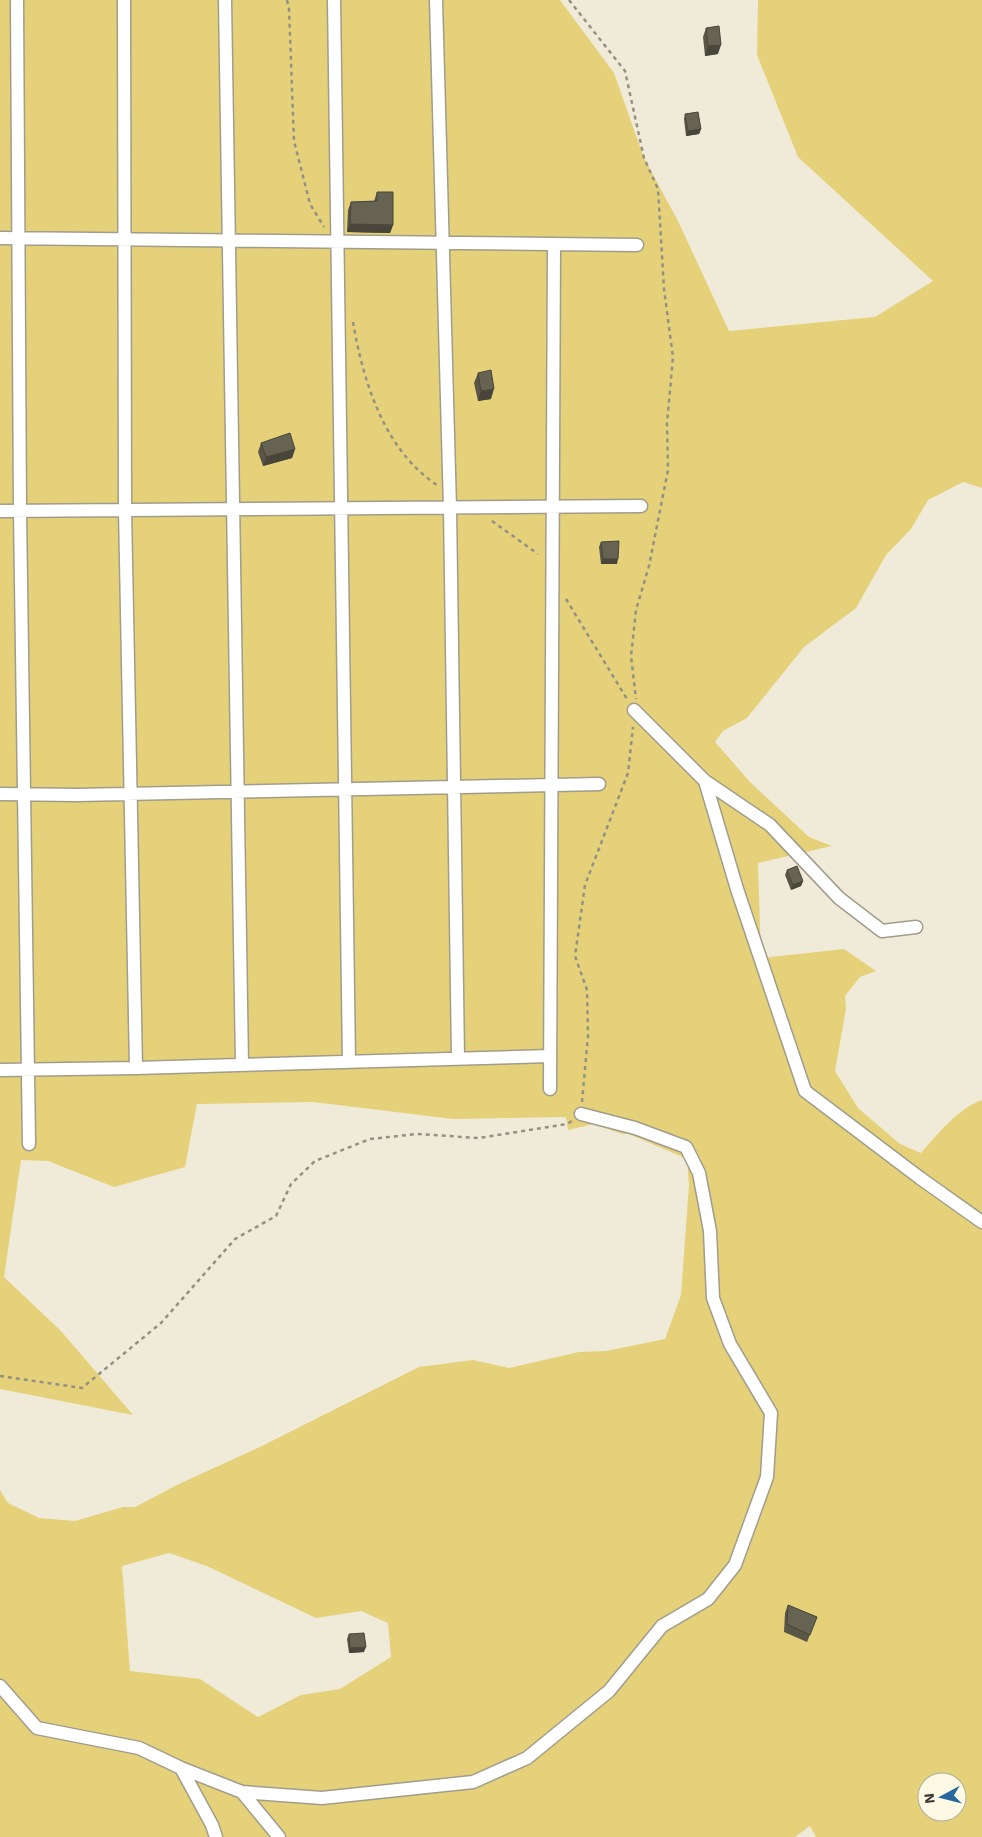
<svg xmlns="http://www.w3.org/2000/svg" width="982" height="1837" font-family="'Work Sans',sans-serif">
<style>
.green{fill:#e4d17a;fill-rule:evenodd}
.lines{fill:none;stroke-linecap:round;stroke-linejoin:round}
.street-casing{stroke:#a19d8b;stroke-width:15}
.path{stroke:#949183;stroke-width:2.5;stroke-dasharray:4 4;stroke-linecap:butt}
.street{stroke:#fff;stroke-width:12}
.wall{fill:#595547}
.shaded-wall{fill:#48453a}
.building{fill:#676353;stroke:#48453a}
</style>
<rect width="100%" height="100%" fill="#f0ebd8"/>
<path class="green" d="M0,0H560L614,73L644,158L678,221L729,331L875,317L933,281L798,157L757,55L758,0H982V488L963,482L928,500L911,529L886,555L856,608L804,647L747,718L723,731L715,742L751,783L809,837L832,846L758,863L761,958L844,949L876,971L860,977L845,996L846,1009L835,1071L858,1108L900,1144L921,1153C938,1134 957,1109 982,1100V1837H816L810,1826L795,1837H0V1490L8,1503L39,1518L75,1521L123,1507H135L179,1484L262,1446L419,1367L473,1360L509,1368L579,1352L606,1351L665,1339L681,1295L689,1185L687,1159L629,1134H622L593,1124L568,1130L566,1117L453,1119L313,1102L197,1104L185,1167L114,1187L48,1161L21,1160L4,1277L61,1331L133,1415L0,1389ZM169,1553L207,1566L316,1618L361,1611L388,1623L391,1657L340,1689L301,1695L258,1717L200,1679L130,1671L122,1566ZM927,1782H957V1812H927Z"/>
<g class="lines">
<defs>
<path id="street" d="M17,0L20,511L29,1144
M124,0L125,510L136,1068
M225,0L242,1065
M334,0L349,1062
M436,0L450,508L458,1058
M0,238L637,245
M0,511L641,506
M634,710L705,781L737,889L805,1091L920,1178L982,1222
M705,781L770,825L839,898L882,931L916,927
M0,794L77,795L599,784
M0,1070L136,1068L550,1056
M550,1089L554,244
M0,1686L37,1728L139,1748L181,1768L242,1792L279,1837
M181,1768L212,1825L216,1837
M242,1792L322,1798L473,1782L527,1758L609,1691L662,1626L708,1599L735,1565L767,1477L771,1413L730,1344L713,1298L710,1231L699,1173L686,1147L635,1128L581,1114"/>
</defs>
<use href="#street" class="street-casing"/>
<path class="path" d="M287,0L289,9L294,141L310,204L324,227
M569,0L625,71L644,158L658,189L664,289L673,357L667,423L668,470L649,566L636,610L631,656L636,699
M353,322C363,381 384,450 437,485
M492,521L538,554
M566,599L627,699
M582,1102L588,1036L587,990L575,956L585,885L628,773L633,727
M0,1376L82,1388L161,1323L235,1239L276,1216L291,1184L315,1161L370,1139L417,1134L479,1138L567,1124L572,1121"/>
<use href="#street" class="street"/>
</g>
<path class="wall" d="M706,28L718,54L705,56L703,37Z
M685,114L701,129L699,134L686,136L684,119Z
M377,192L393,225L390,233L347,232L348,210L351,202L374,201Z
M478,373L491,399L478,401L474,383Z
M261,443L295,449L292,458L263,466L258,452Z
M601,542L617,564H601L599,547Z
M787,870L803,881L801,886L791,890L785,875Z
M788,1605L817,1617L807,1642L784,1632L785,1613Z
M349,1634L364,1652L349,1653L347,1639Z"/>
<path class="shaded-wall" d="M721,45L718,54L705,56L708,46Z
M701,129L699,134L686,136L688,131Z
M350,224L393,225L390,233L347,232Z
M494,389L491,399L478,401L481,391Z
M295,449L292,458L263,466L266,457Z
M603,559H618L617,564H601Z
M803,881L801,886L791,890L793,885Z
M366,1647L364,1652L349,1653L350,1648Z"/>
<path class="building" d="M719,26L721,45L708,46L706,28Z
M698,112L701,129L688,131L685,114Z
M377,192H393V225L350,224L351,202L377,201Z
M491,370L494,389L481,391L478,373Z
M290,433L295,449L266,457L261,443Z
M619,541L618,559H603L601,542Z
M797,866L803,881L793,885L787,870Z
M788,1605L817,1617L810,1635L787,1624Z
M364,1633L366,1647L350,1648L349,1634Z"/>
<g transform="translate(942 1797) rotate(263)"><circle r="24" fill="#fdf9e5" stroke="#afac9d"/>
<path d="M0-4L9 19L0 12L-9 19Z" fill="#27699e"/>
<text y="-8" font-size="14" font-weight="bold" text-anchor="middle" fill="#3a3931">N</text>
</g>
</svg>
